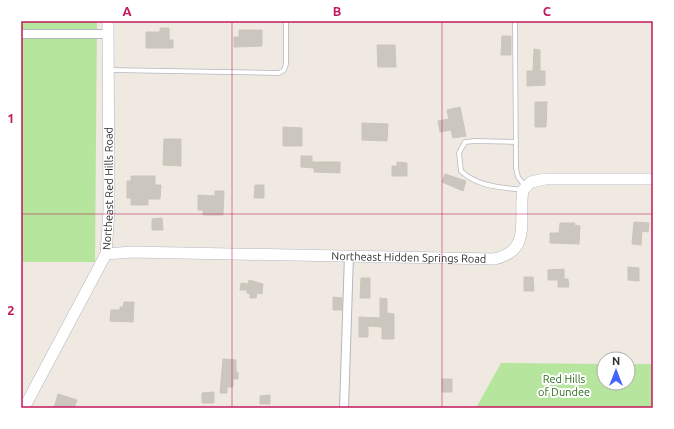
<svg xmlns="http://www.w3.org/2000/svg" width="674" height="429" font-family="Ubuntu,sans-serif">
<style>
.green{fill:#b6e59e}
.building{fill:#cbc7bf;stroke:#cbc5ba}
.lines{fill:none;stroke-linecap:round;stroke-linejoin:round}
.service-casing{stroke:#b4b7c1;stroke-width:5.5}
.minor-casing{stroke:#b4b7c1;stroke-width:10}
.tertiary-casing{stroke:#b4b7c1;stroke-width:12}
.service{stroke:#fff;stroke-width:4}
.minor{stroke:#fff;stroke-width:8}
.tertiary{stroke:#fff;stroke-width:11}
.grid{fill:none;stroke:#c2185b;stroke-width:1;stroke-opacity:0.55}
.labels{text-anchor:middle;dominant-baseline:central;stroke-width:4;stroke-linejoin:round;paint-order:stroke}
.street-label{font-size:11px;fill:#2e2e2e;stroke:#fff}
.park-label{font-size:11px;fill:#2c6e1b;stroke:#fff}
.neatline{fill:none;stroke:#c2185b;stroke-width:1.5}
.grid-label{font-size:13px;text-anchor:middle;font-weight:bold;fill:#c2185b}
</style>
<rect width="100%" height="100%" fill="#efe9e1"/>
<path class="green" d="M21,21H97L95,262H21Z
M501,363L604,364V383H628V364H653V408H476Z"/>
<path class="building" d="M160,28H169V40H173V48H146V32H160Z
M239,30H262V46L234,47V37H239Z
M502,36H511V55H501Z
M377,45H395L396,67H378Z
M534,49L540,50V71H545V85L527,86V71H533Z
M535,102H547L546,127H535Z
M460,107L466,136L453,138L451,130L440,132L438,121L449,119L447,110Z
M362,123L388,124L387,141L362,140Z
M283,127L302,128V146H283Z
M164,139H181V166L163,165Z
M301,156H312V162H340V173L314,172V168L301,167Z
M397,162L407,163V176H392V166H397Z
M445,174L466,181L463,191L442,182Z
M131,176H155V185H161L160,199H148V205H131V198H127V181H131Z
M255,185H264V198H254Z
M215,191H224L223,215H203V210H198V195L215,196Z
M162,218L163,230H152V219Z
M634,222L649,223L648,232L642,231L641,245L632,244Z
M560,223H575L574,225L580,226L579,244L550,243V233H559Z
M628,267L639,268V281L628,280Z
M564,269V279H568L569,287H558V280H548V270Z
M524,277H533L534,291H524Z
M361,278H370V298H360Z
M249,280L263,284L262,294L257,293L256,298H250V294L247,293V290H240L241,283L248,284Z
M333,297L342,298V310H333Z
M380,298L387,299V313L394,314V339H382V327L368,326V337H359V317L380,318Z
M124,302H134L133,322L110,321L111,310H120V307H123Z
M223,359L236,360V372H238V379H233V387H227V393H220Z
M442,379H452V392H442Z
M214,392V403H202V393Z
M58,394L77,400L74,408H54Z
M270,395V404H260V396Z"/>
<g class="lines">
<defs>
<path id="service" d="M515,21L516,168L518,177L525,186
M109,70L279,73L284,70L286,64V21
M516,142L475,141L465,142L459,153L461,171C478,187 500,187 523,190"/>
<path id="minor" d="M21,34H108
M344,408L349,255"/>
<g id="tertiary">
<path id="s1" d="M106,254L132,252L494,259C533,251 518,218 523,190L531,182L545,179H653"/>
<path id="s2" d="M24,408L106,254L109,210L108,21"/>
</g>
</defs>
<use href="#service" class="service-casing"/>
<use href="#minor" class="minor-casing"/>
<use href="#tertiary" class="tertiary-casing"/>
<use href="#service" class="service"/>
<use href="#minor" class="minor"/>
<use href="#tertiary" class="tertiary"/>
</g>
<path class="grid" d="M232,21V408M442,21V408M21,214H653"/>
<g class="labels">
<g class="street-label">
<text stroke="none"><textPath href="#s2" startOffset="240">Northeast Red Hills Road</textPath></text>
<text stroke="none"><textPath href="#s1" startOffset="303">Northeast Hidden Springs Road</textPath></text>
</g>
<g class="park-label">
<text x="564" y="379">Red Hills<tspan x="564" dy="13">of Dundee</tspan></text>
</g>
</g>
<rect width="674" height="429" fill="none" stroke="#ffffff" stroke-width="44"/>
<g transform="translate(616 371)"><circle r="19" fill="#ffffff" stroke="#ababab"/>
<path d="M0-3L7 15L0 10L-7 15Z" fill="#4264fb"/>
<text y="-6" font-size="11" font-weight="bold" text-anchor="middle" fill="#2e2e2e">N</text>
</g>
<rect x="22" y="22" width="630" height="385" class="neatline"/>
<g class="grid-label">
<text x="127" y="16">A</text>
<text x="337" y="16">B</text>
<text x="547" y="16">C</text>
<text x="11" y="123">1</text>
<text x="11" y="315">2</text>
</g>
</svg>
